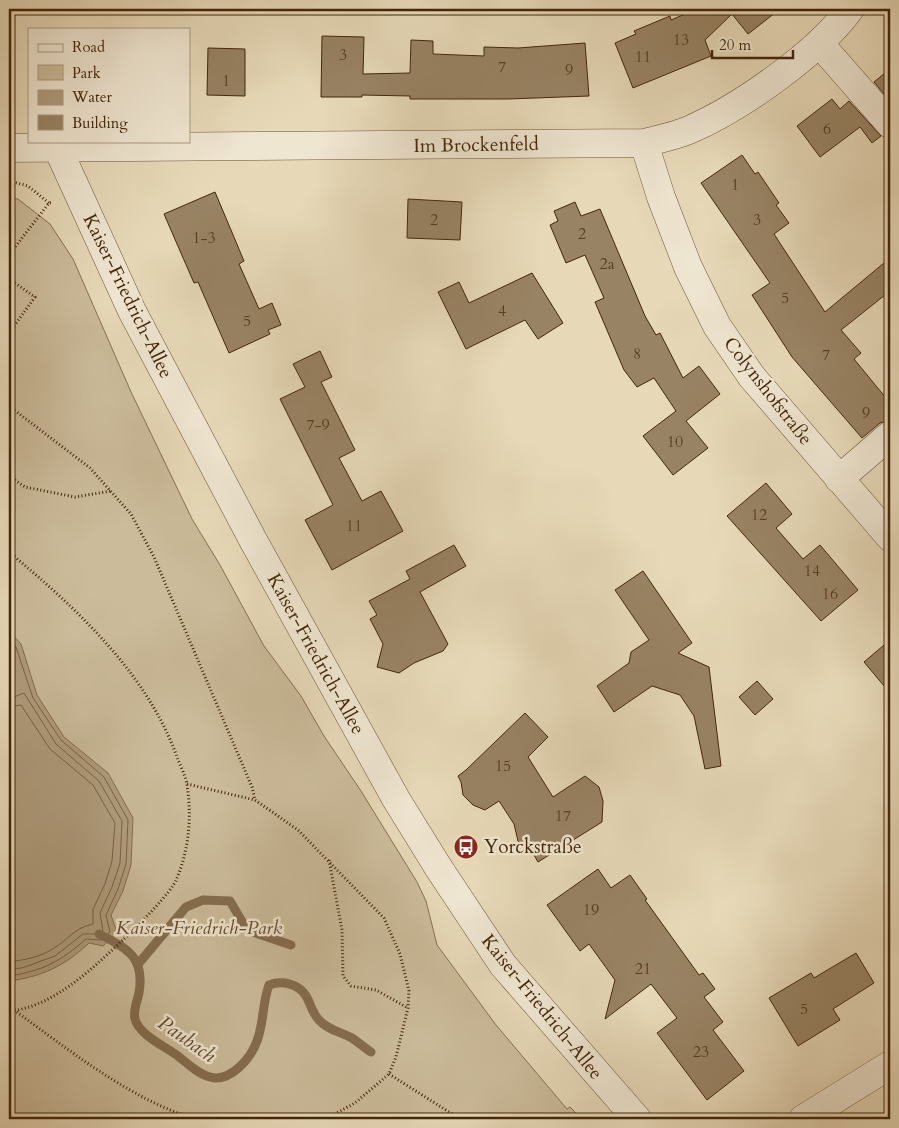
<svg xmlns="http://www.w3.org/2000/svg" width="899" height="1128" font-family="Cardo,serif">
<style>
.green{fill:#cbbb9a;stroke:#877052}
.water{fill:#af9c7c;stroke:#846d4e}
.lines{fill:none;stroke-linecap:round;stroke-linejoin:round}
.shore{stroke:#796142;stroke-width:1}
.stream{stroke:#846d4e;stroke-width:9}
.building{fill:#988364;stroke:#432609}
.minor-casing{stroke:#6c5335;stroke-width:29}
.path{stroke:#432609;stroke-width:3;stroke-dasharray:1 2.5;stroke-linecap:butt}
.minor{stroke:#efe6d1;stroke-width:28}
.labels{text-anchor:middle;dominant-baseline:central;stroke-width:5;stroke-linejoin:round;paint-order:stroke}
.number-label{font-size:16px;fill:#583d20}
.street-label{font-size:19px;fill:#432609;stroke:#efe6d1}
.poi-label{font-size:19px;fill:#432609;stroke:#efe6d1;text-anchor:start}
.park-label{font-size:19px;font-style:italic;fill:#654b2d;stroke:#efe6d1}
.water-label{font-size:20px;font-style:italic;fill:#63492c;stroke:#efe6d1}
</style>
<rect width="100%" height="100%" fill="#e7d9b8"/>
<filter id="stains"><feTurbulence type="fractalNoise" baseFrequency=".004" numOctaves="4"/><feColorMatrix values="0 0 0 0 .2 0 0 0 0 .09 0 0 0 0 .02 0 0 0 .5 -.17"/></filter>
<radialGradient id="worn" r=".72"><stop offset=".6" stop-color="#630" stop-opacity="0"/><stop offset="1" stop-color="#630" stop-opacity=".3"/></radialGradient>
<path class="green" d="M9,198L18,199L50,224L73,259L131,392L192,519L220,565L264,646L301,696L324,736L361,791L417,882L426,901L437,945L496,1025L567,1109L570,1107L582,1119H9Z"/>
<path class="water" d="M9,631L21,644L37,695L64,737L108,773L133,818L131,865L123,891L111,915L117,933L103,946L89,943C65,966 41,977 9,981V691L12,686L9,672Z"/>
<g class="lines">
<path class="shore" d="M9,639L16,647L33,698L61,740L104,777L128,820L126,864L118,889L106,915L110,932L101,940L86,939C61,961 43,971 9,976
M9,699L24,693L56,744L99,781L122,821L120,863L112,887L100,913L103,931L99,934H83L55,956L22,968L9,969
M9,707L21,705L50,749L93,785L115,823L112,861L105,884L93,909V924C74,928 69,939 54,948C41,957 24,960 9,962"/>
<path class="stream" d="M99,934C128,949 145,957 139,993C137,1002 133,1010 135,1019C139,1035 166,1047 178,1056C188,1064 198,1074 210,1077C230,1083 251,1058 257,1041C264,1023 262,1004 269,985C282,980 299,984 306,996C311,1004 312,1013 319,1020C328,1030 341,1032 352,1038C359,1043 365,1048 371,1052
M139,963L186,907L203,900L230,901L247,930L291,945"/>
</g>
<path class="building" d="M697,9H780L748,34L732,14L705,40L711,56L633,88L615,43L636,34L634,31L670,16L671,20Z
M322,36L364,37L363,74L410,73L411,40L433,41V54L484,56V47L518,48L585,43L589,96L508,99H410V96L362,95V97H321Z
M208,48L245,49V96L207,95Z
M890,69V101L874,82Z
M832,99L840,109L849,101L881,136L872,143L860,127L820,157L797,126Z
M742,155L755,174L758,172L779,203L776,205L789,223L774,234L825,312L890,258V291L841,330L861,353L854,359L890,403V420L880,423L862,438L792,357L752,295L770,283L701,183Z
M215,192L244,261L239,264L259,309L272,303L281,325L268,330L270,334L229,353L198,282L194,283L164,214Z
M408,199L462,202L460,240L407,238Z
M575,202L581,216L600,209L645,316L656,335L660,333L683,378L699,366L720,394L686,421L708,448L673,475L643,436L676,411L654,378L637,387L624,370L595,302L604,298L585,255L566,263L550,225L558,221L554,211Z
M532,273L563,323L538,339L525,320L466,349L438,292L459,282L469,303Z
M320,351L332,377L321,382L355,450L339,458L362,501L381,491L403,531L332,570L305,520L333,505L280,399L305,387L293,364Z
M766,483L792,514L776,528L803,559L820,545L858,590L821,621L727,516Z
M454,545L466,566L420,592L448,644L443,651L414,663L399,673L377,667L383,644L370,619L377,615L369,601L410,579L406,571Z
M643,571L692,643L678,653L709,667L721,766L705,769L694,716L680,695L652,686L614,712L597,686L629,663L631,652L649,640L615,590Z
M890,640V693L864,662Z
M757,681L773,699L755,715L739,697Z
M525,713L548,737L528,757L553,797L585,776L599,787L603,801L602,822L538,862L534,855L528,852L518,841L514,824L499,801L485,810L473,805L463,795L461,782L458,776L466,770Z
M598,869L611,888L630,875L647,899L645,900L699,975L703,973L715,989L704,997L723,1022L713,1030L744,1071L707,1100L657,1033L677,1018L651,984L605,1019L615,980L589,944L580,951L547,905Z
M856,953L874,983L833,1009L840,1020L798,1046L769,998L811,973L814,978Z"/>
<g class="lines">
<defs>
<path id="minor" d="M819,43L890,124
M644,143L661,197L688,267L717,326L752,377L890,537
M9,148L644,143C659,139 675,136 689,130C740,108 817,54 850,9
M58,149L132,311L253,540L396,799L438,867L503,965L637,1119
M839,479L890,435
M803,1119L890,1065"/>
</defs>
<use href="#minor" class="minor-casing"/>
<path class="path" d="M9,181L28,186L49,203
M9,255L49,203H53
M9,279L35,297L9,333
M9,406L90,468L131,514L154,557L252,787L255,800
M9,476L25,487L75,497L111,491
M9,552C76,608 147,673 177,757C180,766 186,776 187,785C192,816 189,849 177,878C173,891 134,930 123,940C93,968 52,1008 9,1011
M187,784L255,800L298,830L384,918L400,954L409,991L408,1008L396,1057L389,1074L355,1103L331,1116L320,1119
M329,860L342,930L343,976L351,986L376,990L408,1008
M14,1010C66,1048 134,1102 196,1119
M389,1074L460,1119
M151,1119L178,1114"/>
<use href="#minor" class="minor"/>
</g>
<defs>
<symbol id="bus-disc" viewBox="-11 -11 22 22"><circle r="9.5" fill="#8f2418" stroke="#efe6d1"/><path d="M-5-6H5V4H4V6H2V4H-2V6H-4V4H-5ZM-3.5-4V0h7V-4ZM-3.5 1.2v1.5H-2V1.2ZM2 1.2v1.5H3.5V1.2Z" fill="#fff"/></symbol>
</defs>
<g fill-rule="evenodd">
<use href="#bus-disc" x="452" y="833" width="28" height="28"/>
</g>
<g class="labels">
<g class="number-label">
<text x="681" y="40">13</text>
<text x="343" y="55">3</text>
<text x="643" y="57">11</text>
<text x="502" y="67">7</text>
<text x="569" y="70">9</text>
<text x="226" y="81">1</text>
<text x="827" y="129">6</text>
<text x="735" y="185">1</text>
<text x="434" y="220">2</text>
<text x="757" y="220">3</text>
<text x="582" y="234">2</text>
<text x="204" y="238">1-3</text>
<text x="607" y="264">2a</text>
<text x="785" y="298">5</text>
<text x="502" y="311">4</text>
<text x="247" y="321">5</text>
<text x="637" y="354">8</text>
<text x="826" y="355">7</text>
<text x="866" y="413">9</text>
<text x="318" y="425">7-9</text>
<text x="675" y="442">10</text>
<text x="759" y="515">12</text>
<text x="354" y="526">11</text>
<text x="812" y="571">14</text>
<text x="830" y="594">16</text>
<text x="503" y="766">15</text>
<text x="563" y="816">17</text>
<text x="591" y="910">19</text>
<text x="643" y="969">21</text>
<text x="804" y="1009">5</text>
<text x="701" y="1052">23</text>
</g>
<g class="street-label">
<text transform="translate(476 145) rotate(-1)">Im Brockenfeld</text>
<text transform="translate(128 296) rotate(64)">Kaiser-Friedrich-Allee</text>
<text transform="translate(768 391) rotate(52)">Colynshofstraße</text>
<text transform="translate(316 654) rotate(61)">Kaiser-Friedrich-Allee</text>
<text transform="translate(542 1007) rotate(51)">Kaiser-Friedrich-Allee</text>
</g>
<g class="poi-label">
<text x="484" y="847">Yorckstraße</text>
</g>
<g class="park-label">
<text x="199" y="928">Kaiser-Friedrich-Park</text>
</g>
<g class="water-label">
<text transform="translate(187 1039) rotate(35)">Paubach</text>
</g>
</g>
<rect width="899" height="1128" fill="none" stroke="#e7d9b8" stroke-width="30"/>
<rect x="10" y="10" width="879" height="1108" fill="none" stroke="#432609" stroke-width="2.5"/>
<rect x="15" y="15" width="869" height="1098" fill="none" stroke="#432609"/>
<rect x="28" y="28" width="162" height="115" fill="#efe6d1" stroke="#aa9981"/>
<rect x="38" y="44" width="25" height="8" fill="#efe6d1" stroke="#aa9981"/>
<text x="72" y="52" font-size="15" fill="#432609">Road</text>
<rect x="38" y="65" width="25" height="15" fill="#cbbb9a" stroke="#aa9981"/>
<text x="72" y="78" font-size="15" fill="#432609">Park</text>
<rect x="38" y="90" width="25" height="15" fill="#af9c7c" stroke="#aa9981"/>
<text x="72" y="102" font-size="15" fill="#432609">Water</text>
<rect x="38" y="115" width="25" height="15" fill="#988364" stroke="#aa9981"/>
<text x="72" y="128" font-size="15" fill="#432609">Building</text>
<path d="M712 50v8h81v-8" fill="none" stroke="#432609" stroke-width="2.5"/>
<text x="719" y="50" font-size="15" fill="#432609" stroke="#efe6d1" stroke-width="4" paint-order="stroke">20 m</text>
<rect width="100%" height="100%" filter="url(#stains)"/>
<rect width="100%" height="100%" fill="url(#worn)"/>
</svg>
